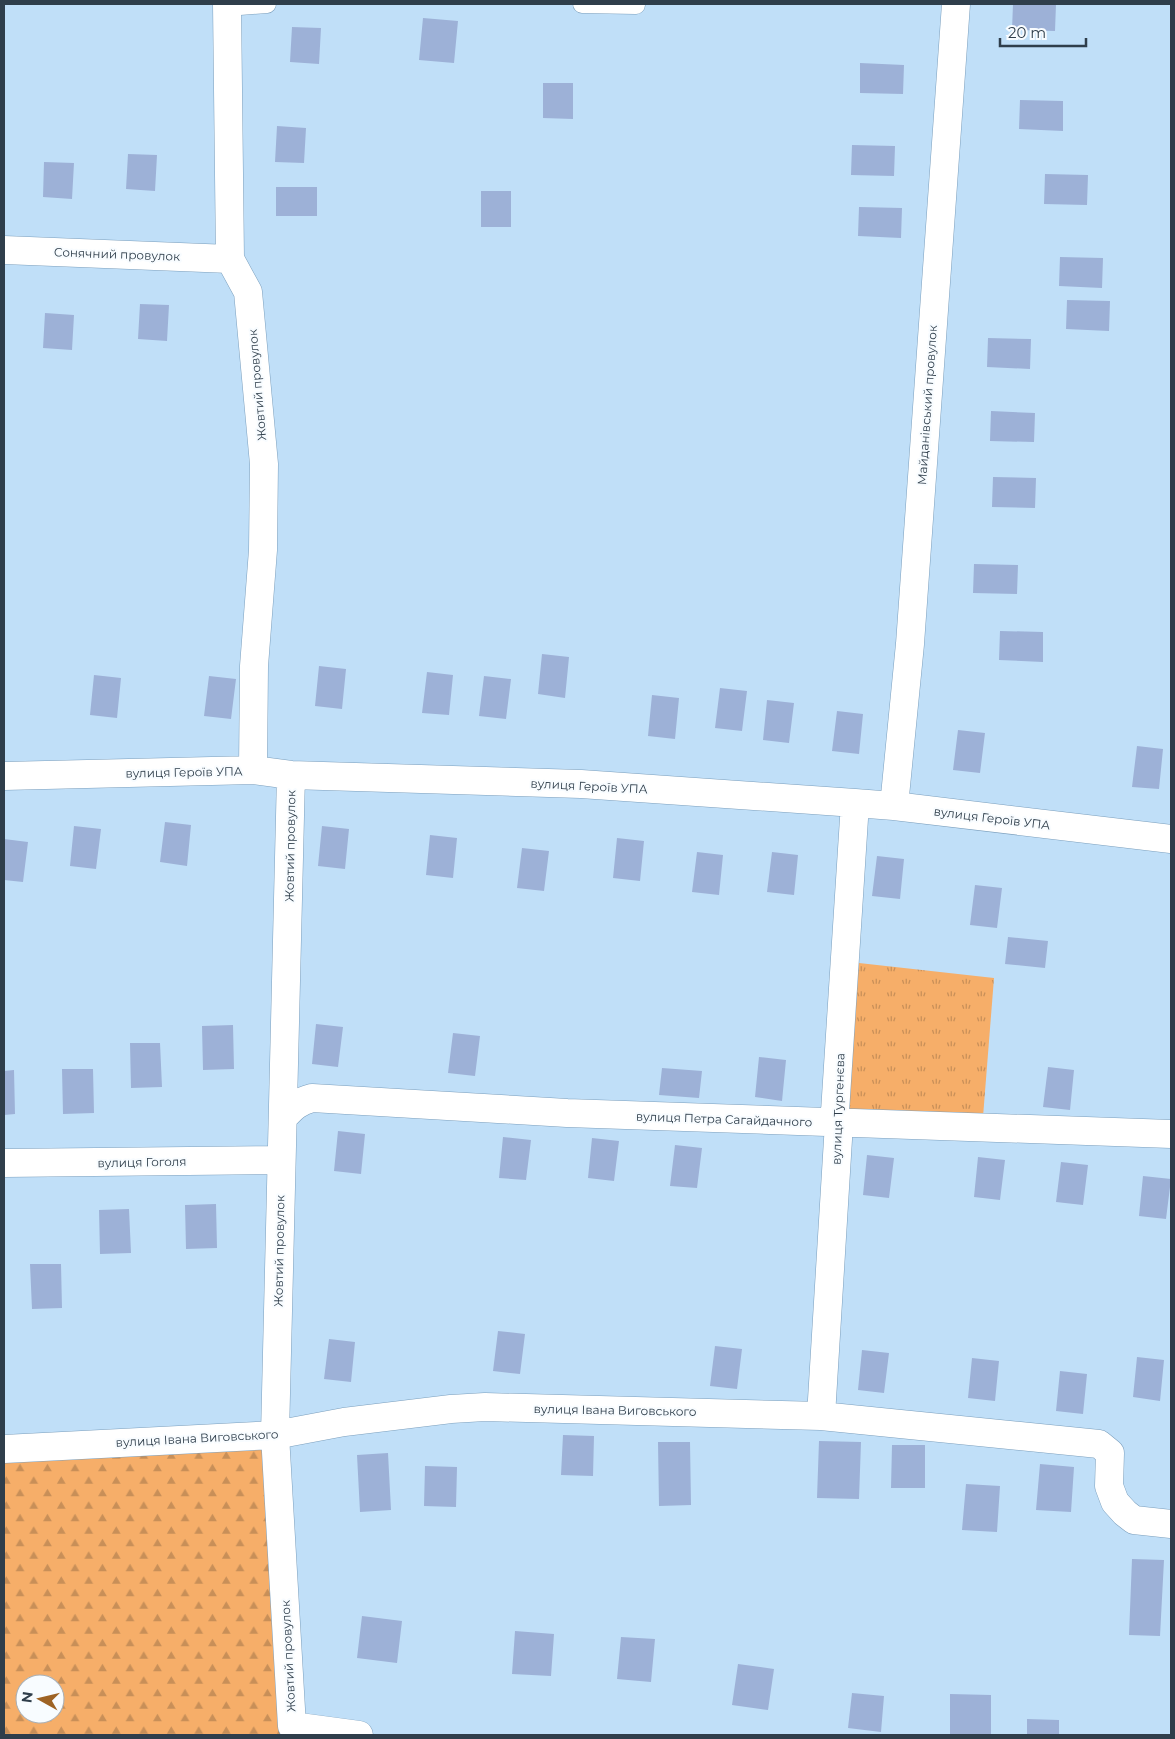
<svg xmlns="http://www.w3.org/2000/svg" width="1175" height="1739" font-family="Montserrat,sans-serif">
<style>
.grass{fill:url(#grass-tufts)}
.forest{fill:url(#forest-firs);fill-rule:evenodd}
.building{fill:#9db1d7}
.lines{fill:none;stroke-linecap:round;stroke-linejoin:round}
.service-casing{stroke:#7b9fbd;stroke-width:19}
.minor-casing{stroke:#7b9fbd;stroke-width:29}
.service{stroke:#fff;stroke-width:18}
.minor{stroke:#fff;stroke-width:28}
.labels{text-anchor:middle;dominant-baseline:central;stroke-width:4;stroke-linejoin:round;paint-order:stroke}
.street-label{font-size:12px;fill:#2f3e4b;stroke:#f8fcff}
</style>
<defs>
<pattern id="grass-tufts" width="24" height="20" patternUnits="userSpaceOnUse" patternTransform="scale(1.25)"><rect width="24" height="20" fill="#f6ae69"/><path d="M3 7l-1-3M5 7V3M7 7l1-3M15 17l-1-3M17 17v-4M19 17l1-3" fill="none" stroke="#c88f58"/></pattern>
<pattern id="forest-firs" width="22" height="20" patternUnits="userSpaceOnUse" patternTransform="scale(1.25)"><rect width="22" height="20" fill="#f6ae69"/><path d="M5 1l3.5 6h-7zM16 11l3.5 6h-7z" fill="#c88f58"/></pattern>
</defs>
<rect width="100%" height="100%" fill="#c0dff8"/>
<path class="grass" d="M850,962L994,978L983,1117L844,1116Z"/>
<path class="forest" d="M254,1442L266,1450L287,1735H4V1456ZM25,1684H55V1714H25Z"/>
<path class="building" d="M1013,4H1056L1055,31L1012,30Z
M423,18L458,21L454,63L419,60Z
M292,27L321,28L319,64L290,62Z
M860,63L904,65L903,94L860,93Z
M543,83H573V119L543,118Z
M1020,100L1063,101V131L1019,129Z
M277,126L306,128L304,163L275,162Z
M852,145L895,146L894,176L851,175Z
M128,154L157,155L155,191L126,189Z
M44,162L74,163L72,199L43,197Z
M1045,174L1088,175L1087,205L1044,204Z
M276,187H317V216H276Z
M481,191H511V227H481Z
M859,207L902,208L901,238L858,236Z
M1060,257L1103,258L1102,288L1059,286Z
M1067,300L1110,301L1109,331L1066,329Z
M140,304L169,305L167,341L138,339Z
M45,313L74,315L72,350L43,348Z
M988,338L1031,339L1030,369L987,367Z
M991,411L1035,413L1034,442L990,441Z
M993,477L1036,478L1035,508L992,507Z
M974,564L1018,565L1017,594L973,593Z
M1000,631L1043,632V662L999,660Z
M542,654L569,657L565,698L538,694Z
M319,666L346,669L342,709L315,706Z
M427,672L453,675L449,715L422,713Z
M94,675L121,678L117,718L90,715Z
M209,676L236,679L231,719L204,716Z
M484,676L511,679L506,719L479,716Z
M720,688L747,691L742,731L715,728Z
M652,695L679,698L675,739L648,736Z
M767,700L794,703L789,743L763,740Z
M837,711L863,714L859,754L832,751Z
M958,730L985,733L980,773L953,770Z
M1137,746L1163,749L1159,789L1132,787Z
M165,822L191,825L187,866L160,862Z
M74,826L101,829L96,869L70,866Z
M322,826L349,829L345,869L318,866Z
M430,835L457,838L453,878L426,875Z
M617,838L644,841L640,881L613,878Z
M4,839L28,842L23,882L4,880Z
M522,848L549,851L544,891L517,888Z
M697,852L723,855L719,895L692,892Z
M772,852L798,855L794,895L767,892Z
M877,856L904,859L900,899L872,896Z
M975,885L1002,888L997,928L970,925Z
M1008,937L1048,941L1045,968L1005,964Z
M316,1024L343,1027L338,1067L312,1064Z
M233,1025L234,1069L203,1070L202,1026Z
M453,1033L480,1036L475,1076L448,1073Z
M130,1043H160L162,1087L131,1088Z
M759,1057L786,1060L782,1101L755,1097Z
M1048,1067L1074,1070L1070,1110L1043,1107Z
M662,1068L702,1071L699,1098L659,1095Z
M62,1069H93L94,1113L63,1114Z
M14,1070L15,1114L4,1115V1071Z
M338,1131L365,1134L361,1174L334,1171Z
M503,1137L531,1140L526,1180L499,1178Z
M592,1138L619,1141L614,1181L588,1178Z
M675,1145L702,1148L697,1188L670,1186Z
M867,1155L894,1158L889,1198L863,1195Z
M978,1157L1005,1160L1000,1200L974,1197Z
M1061,1162L1088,1165L1083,1205L1056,1202Z
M1143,1176L1171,1179L1166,1219L1139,1216Z
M216,1204L217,1248L186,1249L185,1205Z
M129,1209L131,1253L100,1254L99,1210Z
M30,1264H61L62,1308L32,1309Z
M498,1331L525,1334L520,1374L493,1371Z
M329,1339L355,1342L351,1382L324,1379Z
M715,1346L742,1349L737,1389L710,1386Z
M862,1350L889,1353L884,1393L858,1390Z
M1137,1357L1164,1360L1160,1401L1133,1397Z
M972,1358L999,1361L995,1401L968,1398Z
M1060,1371L1087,1374L1083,1414L1056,1411Z
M563,1435L594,1436L593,1476L561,1475Z
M819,1441L861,1442L859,1499L817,1498Z
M658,1442H690L691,1505L659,1506Z
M892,1445H925V1488H891Z
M388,1453L391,1510L360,1512L357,1455Z
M1040,1464L1074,1467L1071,1512L1036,1510Z
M425,1466L457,1467L456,1507L424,1506Z
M966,1484L1000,1486L997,1532L962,1530Z
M1132,1559L1164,1560L1160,1636L1129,1635Z
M362,1616L402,1621L397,1663L357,1658Z
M515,1631L554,1634L551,1676L512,1674Z
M621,1637L655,1639L651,1682L617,1679Z
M738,1664L774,1669L768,1710L732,1705Z
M852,1693L884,1696L881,1732L848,1728Z
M950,1694L991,1695V1735H950Z
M1027,1719L1059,1720V1735H1027Z"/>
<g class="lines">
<defs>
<path id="service" d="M582,4L636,5
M227,7L267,4"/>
<path id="minor" d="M227,4L230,259L248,292L264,464L263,550L254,666L253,770
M4,250L230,259
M291,775L275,1435L292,1726L359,1735
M4,776L253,770L291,775L581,784L855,803L894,806L1171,839
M894,806L910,644L956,4
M283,1118C292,1108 299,1101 312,1098L567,1113L1171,1134
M4,1163L281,1160
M821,1416L839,1123L835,1112L855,803
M4,1449L275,1435L344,1422L451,1409L485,1407L821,1416L1099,1444L1110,1453L1109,1486L1115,1502L1125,1513L1134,1520L1171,1524"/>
</defs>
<use href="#service" class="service-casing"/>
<use href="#minor" class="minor-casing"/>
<use href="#service" class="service"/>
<use href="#minor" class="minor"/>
</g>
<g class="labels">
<g class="street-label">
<text transform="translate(117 254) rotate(2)">Сонячний провулок</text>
<text transform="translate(257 385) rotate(-95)">Жовтий провулок</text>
<text transform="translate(927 405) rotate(-86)">Майданівський провулок</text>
<text transform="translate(184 772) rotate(-1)">вулиця Героїв УПА</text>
<text transform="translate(589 786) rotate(3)">вулиця Героїв УПА</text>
<text transform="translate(992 818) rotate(7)">вулиця Героїв УПА</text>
<text transform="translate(290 846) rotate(-89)">Жовтий провулок</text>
<text transform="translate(838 1109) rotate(-88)">вулиця Тургенєва</text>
<text transform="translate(724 1119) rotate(2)">вулиця Петра Сагайдачного</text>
<text transform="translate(142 1162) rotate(-1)">вулиця Гоголя</text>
<text transform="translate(279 1251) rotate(-89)">Жовтий провулок</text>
<text transform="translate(615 1410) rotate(1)">вулиця Івана Виговського</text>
<text transform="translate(197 1438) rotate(-3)">вулиця Івана Виговського</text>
<text transform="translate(288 1656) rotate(-93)">Жовтий провулок</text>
</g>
</g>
<rect width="1175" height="1739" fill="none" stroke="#2f3e4b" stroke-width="10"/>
<g transform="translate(40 1699) rotate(278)"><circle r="24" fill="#f8fcff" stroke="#a8b0b7"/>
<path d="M0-4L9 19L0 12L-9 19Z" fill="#9e6324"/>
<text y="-8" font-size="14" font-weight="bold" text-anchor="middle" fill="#2f3e4b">N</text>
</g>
<path d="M1000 38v8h86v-8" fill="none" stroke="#2f3e4b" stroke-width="2.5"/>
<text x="1008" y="38" font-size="15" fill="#2f3e4b" stroke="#f8fcff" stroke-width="4" paint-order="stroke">20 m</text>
</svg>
